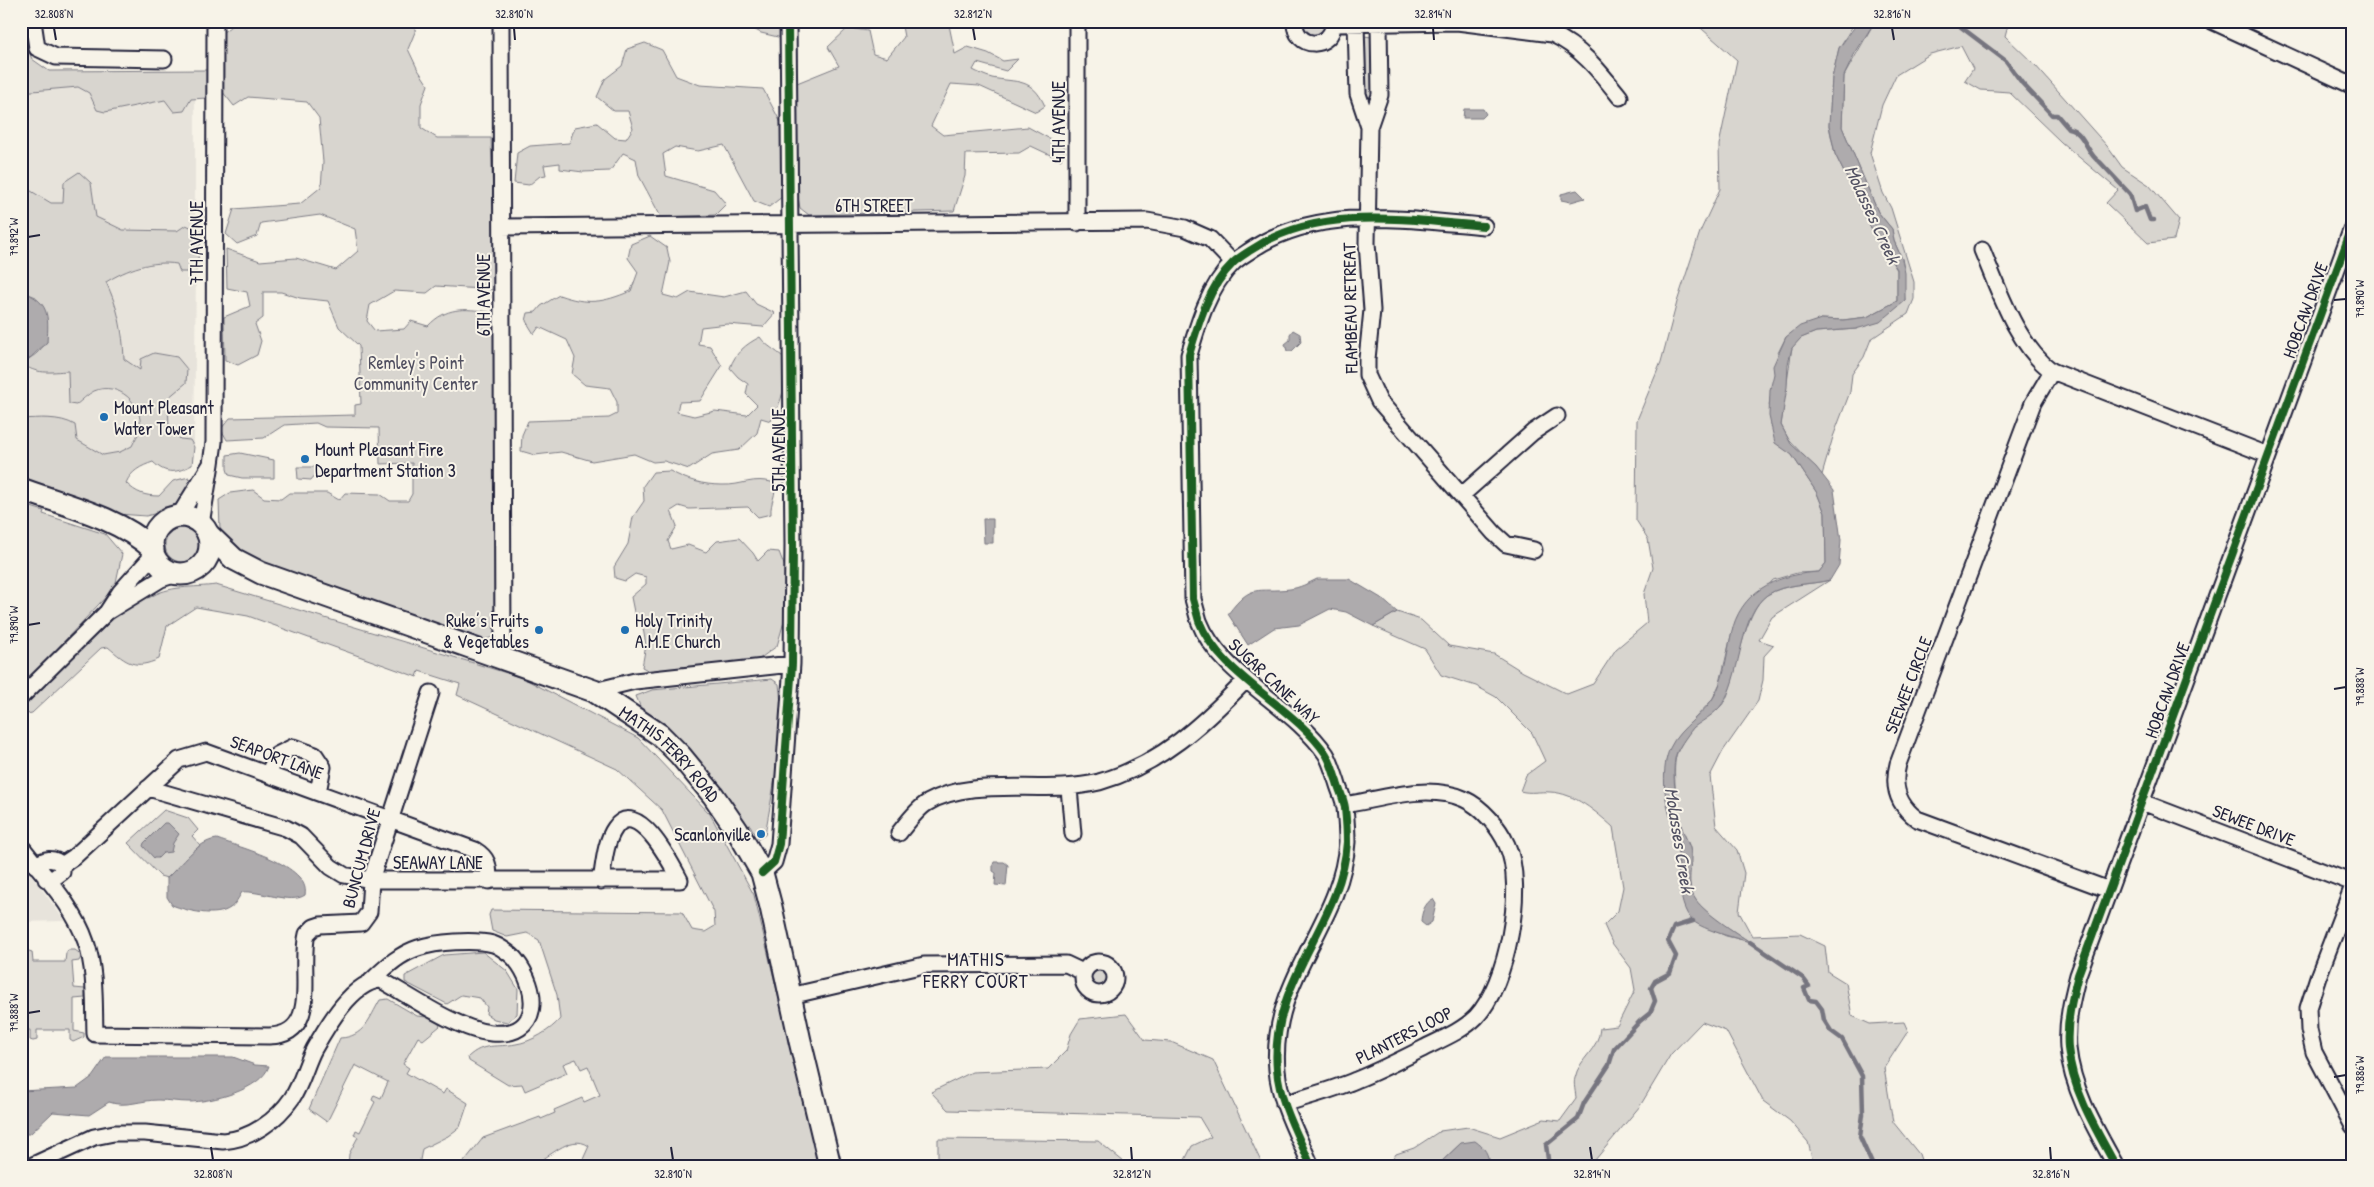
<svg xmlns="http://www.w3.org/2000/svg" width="2374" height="1187" font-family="'Patrick Hand',sans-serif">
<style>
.built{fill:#e7e3db}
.green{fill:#d8d5cf;stroke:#7d7c85}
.water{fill:#aeabad;stroke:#76747f}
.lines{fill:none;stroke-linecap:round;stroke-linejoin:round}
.stream{stroke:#76747f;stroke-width:4.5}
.street-casing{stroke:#22223b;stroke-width:19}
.secondary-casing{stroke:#22223b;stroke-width:25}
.street{stroke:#f7f3e8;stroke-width:15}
.secondary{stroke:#f7f3e8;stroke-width:21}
.cycleway-casing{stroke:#f7f3e8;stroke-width:11}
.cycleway{stroke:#1b5e20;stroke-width:8}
.ticks{fill:none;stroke:#22223b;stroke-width:2}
.poi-dot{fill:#1f6fb2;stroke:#f7f3e8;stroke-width:2}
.labels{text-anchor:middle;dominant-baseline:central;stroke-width:4;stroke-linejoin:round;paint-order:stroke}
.street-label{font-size:18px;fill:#22223b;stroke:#f7f3e8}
.park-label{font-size:18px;fill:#504f60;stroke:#f7f3e8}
.poi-label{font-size:18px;fill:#22223b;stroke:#f7f3e8;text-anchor:start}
.water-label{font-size:19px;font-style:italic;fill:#535263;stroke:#f7f3e8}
.neighbourhood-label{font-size:19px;letter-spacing:1px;fill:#22223b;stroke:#f7f3e8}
.neatline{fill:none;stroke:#22223b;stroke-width:2}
.ticks-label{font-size:12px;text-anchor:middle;fill:#22223b}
</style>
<rect width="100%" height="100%" fill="#f7f3e8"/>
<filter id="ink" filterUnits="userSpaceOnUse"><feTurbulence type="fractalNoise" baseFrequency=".02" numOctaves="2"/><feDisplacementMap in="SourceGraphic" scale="10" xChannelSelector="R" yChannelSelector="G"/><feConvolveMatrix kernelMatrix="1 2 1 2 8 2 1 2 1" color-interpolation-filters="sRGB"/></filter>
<g filter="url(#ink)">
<path class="built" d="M78,87L89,93L97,110L152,101L195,99V229L186,225L177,231L122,230L96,217L91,183L63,203H51L21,185V92Z
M163,262L177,264L192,273L196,272L194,447L190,440L180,439L169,428L168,398L176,391L177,357L154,353L141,359L140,370L123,359V331L106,282L122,272Z
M21,363L30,370L37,372L68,371L70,404L76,405L94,391L106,389H116L129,395L137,411L140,428L132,446L120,452L103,455L77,440L75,425L68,421L35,417L21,419Z
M21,861L65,921L21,922Z"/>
<path class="green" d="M21,21L23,39L32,59L49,71L208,70L207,98L191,99L184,111L174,112L165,100L105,112L97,110L89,93L78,87L21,92Z
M278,21H416L415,32L408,49L417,68L428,85L421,104V128L437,138H491L496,290L436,286L427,293L394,291L370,305L367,321L375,331L404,329L411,321L428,326C446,307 464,308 489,312L499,325L496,636L484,640L267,567L241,554L220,530L219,500L230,493L253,490L264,498L281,499L289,493H327L339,500L345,493L380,494L390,501H408L412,494V463L380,464L379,428L325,427L316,423L284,425L264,438L227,440L221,429L230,418L355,415V405L361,404L359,346L339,327L328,301L300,298L281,292H263V318L255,324L261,341L257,355L238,365L225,360L224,317L250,306L247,292L227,288L226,249L260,261L296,258L336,270L358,251L355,229L320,215L261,223L257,236L237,244L226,234L234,209L300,204L321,187L323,162L319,118L307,102L248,97L234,106L222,91V33L235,23Z
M643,21H694L693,23L673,28Z
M744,21H782V38L761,33L744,24Z
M901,21H958L949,25L955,54L968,47L988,53L1003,61L1018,59L1006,71L977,63L973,70C979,73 985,76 992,78C1017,83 1032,77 1045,106L1036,112L979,86L951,84L931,126L943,135L1028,127L1065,147L1061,160L1031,146L1019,153L966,154L965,176L954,211L809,215L800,208L798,197L797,83L839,66L828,47L848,28L868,31L873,54L887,58L904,37Z
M1304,21H1327V26L1321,35L1313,36L1304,28Z
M1693,21H1856L1839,48L1832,78L1829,126L1835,154L1874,234L1897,270V301L1867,317L1843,320L1821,319L1786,337L1778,353L1769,405L1792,455L1817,493L1825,513L1826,563L1819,572L1797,573L1773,580L1733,627L1720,683L1712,700L1681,733L1666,761V798L1677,835L1679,882L1686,910L1693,921L1726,936L1748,941C1732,930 1708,916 1697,902C1684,886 1692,868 1690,850C1690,843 1684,836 1682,829C1678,814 1670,765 1678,751C1681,744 1687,734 1692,729C1701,718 1719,713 1726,699C1737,673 1744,610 1767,595C1786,583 1810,585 1830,580L1772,617L1759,640L1774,645L1764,656L1763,680L1758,701L1723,751L1710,776L1716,826L1737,850L1744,873L1739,912L1752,936L1800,934L1825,946L1828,972L1846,983L1852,1016L1870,1024L1904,1022L1908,1031L1884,1068L1893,1122L1919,1154L1923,1166H1814L1808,1142L1790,1121L1763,1101L1726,1031L1702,1022L1671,1054L1640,1106L1590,1166H1489V1158L1461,1143L1437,1166H1388L1396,1154L1414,1148L1440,1131L1468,1127L1500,1137L1544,1119L1560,1121L1576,1099C1576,1093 1573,1084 1575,1078C1579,1058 1599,1050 1600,1028L1617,1026L1635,990L1631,968L1612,943L1604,925L1618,911L1623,887L1613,827C1596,812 1575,793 1550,792C1539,791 1531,794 1520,791L1526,775L1545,761L1532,733L1496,697L1476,686L1441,675L1425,649L1373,626L1397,612L1421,620L1449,646L1494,654L1523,672L1567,694L1593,684L1616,649L1647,623L1644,594L1653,568L1648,539L1636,520L1637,420L1661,362L1677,302L1700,232L1720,189L1719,145L1737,60Z
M1875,21H2009L2005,36L2035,65L2107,146L2122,167L2149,185L2179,220L2174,240L2148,243L2106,203L2118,190L2061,142L2009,92L1981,90L1965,81L1973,69L1961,46L1930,54L1896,75L1882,105L1870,153L1883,193L1891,208L1914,282V299L1908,314L1871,339L1864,357L1852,374L1850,392L1833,437L1822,475L1789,440L1781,425L1792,347L1801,338L1816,332L1856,329L1905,301L1902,259L1894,241L1892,229L1878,212L1842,127L1844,76Z
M1364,36L1372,37L1373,97H1367L1364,95L1362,40Z
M645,43L662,50L676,76L700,85L763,89L781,123L783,196L769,207L754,201L724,145L698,151L675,147L663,154L666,176L714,190L726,204L715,215L661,217L639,176L636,159L623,153L610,171L583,172L560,169V163L544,165L546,175L540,176L529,185L514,183L517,153L530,146L569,143L575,127L597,123L615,138L626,139L633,128L628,111H614L597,97L605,79L622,66L627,49Z
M79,172L91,183L96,217L123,230L177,231L186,225L202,232L196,272H180L177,264C152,260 127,269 106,282C118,307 123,331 124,359L140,370L141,359L154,353L177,357L187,369L186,383L168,398L169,428L180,439L190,440L194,447L192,465C177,473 166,475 153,462C141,466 131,471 126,483C136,493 145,496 159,496L173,481L189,477L191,482L180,503L165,511L146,516L119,514L21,477V419C38,418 60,416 75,425L77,440L103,455L120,452L132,446C134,441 139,434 140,428C143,403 118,381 94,391C88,394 81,401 76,405L69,404L68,371C50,372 36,375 21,363V360C33,360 40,350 47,342L36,297L21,291V185L51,203H63L64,182Z
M650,236L667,248L670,262L663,295L678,299L690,292L724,297L746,291L756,304L775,313L763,327L727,324L701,327L698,344L710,346L722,366L700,401L679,402L677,412L694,416L715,411L747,415L757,405L746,394L748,384L738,377L730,368C735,353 746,344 760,337C766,346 776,350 784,358C787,382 783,400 771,421L761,418L757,433L739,450L712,454L689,469L664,461L653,462L634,454L592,461L561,452L535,455L521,451L522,435L528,421L609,418L617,414V402L610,388L585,385L572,374L575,358L567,340L539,327L534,334L526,321L528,313L536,312L541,306L559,295C588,305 602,303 631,291L638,272L628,258L631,244Z
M240,453L274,460V478H242L229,475L227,469V455Z
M297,467H315V475L311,480L298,479Z
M670,471C686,480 703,485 722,485C743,486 752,476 775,483C777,494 770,502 771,514L758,517L748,507L689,509L679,506L671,511L677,526L668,541L671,549L688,545L706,552L717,541L739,538L753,553L758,561L768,551L779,552L786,570L785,618L777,646L751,665L651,672L642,667L646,645L643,628L635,617L631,597L646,584V577L635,574L625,581L615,578L614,567L628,544L633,517L644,501L643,486L653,472Z
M21,504L44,511L43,514L105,534L122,554L115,587L21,687V561L24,555L21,553Z
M165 545a17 17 0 1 1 34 0a17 17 0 1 1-34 0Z
M216,585L523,678L638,738L710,814L754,895L819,1166H580L589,1146C569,1132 548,1161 529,1166C514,1169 483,1166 466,1166L463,1163L483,1138L540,1117L541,1119L555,1113L554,1110L582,1098L584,1102L600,1095L588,1066L581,1069L576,1059L563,1064L567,1073L525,1091L522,1084L508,1085L469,1061L468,1057C484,1042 496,1048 516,1044C531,1042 551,1030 560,1019L557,995L539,940L527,933L507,937L492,931L489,915L491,910L682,912L692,930L705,932L715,926L714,912L662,810L617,769L457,695L460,684L419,671L417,677L248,616L196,607L167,626L159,659C135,670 127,663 108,647L101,648L32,713L21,715V709L64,665L140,594H144L149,598C168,585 194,588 216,585Z
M772,679L779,684C786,733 773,787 765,835L758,839L750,825L743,827L639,715L640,706L636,696L652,690Z
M164,810L188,818L198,830L192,836L200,845L167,878L160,876L128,843Z
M68,950H75L82,955L79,961L72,962L74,988L85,989V998L74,999V1031L84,1033V1037L73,1042L70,1040V1030H37V1040L33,1041L30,1040V1030H21V962H27V952L29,951L32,952L33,962H65L66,953Z
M483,952L507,971L518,989L517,1014L507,1022L494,1019L486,1014L487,1007L480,998L461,995L447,1004L405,982V976L444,955Z
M1089 977a9 9 0 1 1 18 0a9 9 0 1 1-18 0Z
M388,999L417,1016L436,1018L440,1026L423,1040L418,1037L403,1064L409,1068L406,1073L443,1094L446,1089L468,1103L460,1127L448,1136L422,1149L419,1166H348L349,1154L358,1137L354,1135L356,1130L360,1132L375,1102L372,1100L374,1095L381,1098L388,1082L355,1065L327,1122L309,1109L340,1038C364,1037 369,1019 380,1000Z
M1126,1014L1145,1040L1171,1042L1213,1060L1263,1166H1182L1192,1146L1211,1137L1199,1117L948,1110L931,1092L972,1072L1048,1069L1066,1051L1071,1034L1080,1019Z
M938,1139L1098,1141L1129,1166H938Z"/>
<path class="water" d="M1859,21H1875L1854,55L1844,76L1842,127L1878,212L1892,229L1894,241L1902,259L1905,273V301L1880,322L1856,329L1816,332L1801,338L1792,348L1788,364L1787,387L1781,425L1791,444L1816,467L1834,490L1841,540L1839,565L1830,580C1810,585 1785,583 1767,595C1740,614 1741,672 1725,699C1719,712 1705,719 1694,727C1691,730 1679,747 1677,752C1670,767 1677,815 1683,831C1685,837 1688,842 1690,848C1694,866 1684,883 1696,900C1705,913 1735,932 1750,942C1735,938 1704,930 1693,921C1674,903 1681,860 1677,837C1676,830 1673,825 1671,819C1664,798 1661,768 1670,748C1680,726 1706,714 1716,693C1726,672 1727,649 1733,627C1745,587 1782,574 1819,572L1826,563L1825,513L1817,493L1792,455L1775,443L1769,416L1770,390L1774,374L1773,366L1786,337L1800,326L1821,319L1843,320L1867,317L1897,301V269L1874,234L1835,154L1829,125L1832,78L1839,48Z
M1464,109H1483L1486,114L1482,118H1463Z
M1577,190L1585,198L1571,202L1561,200V194Z
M21,291C49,301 49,315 47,342L28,360H21Z
M1293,330L1300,334L1301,342L1292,351H1287L1285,344L1290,340V334Z
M983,519H993V543H984Z
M1317,579H1349L1381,598L1397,612L1373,626L1346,612L1330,609L1299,625L1274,628L1248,645L1228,614C1252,582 1256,593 1290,589C1299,588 1309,583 1317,579Z
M164,823H168L179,834L173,843L171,852L163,853L158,858H154L143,846L144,843Z
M217,839C238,847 311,865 305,895C291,905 259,890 242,892C239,897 235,905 230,908C216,918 187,911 172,905L167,897V878C181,865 197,841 217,839Z
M994,862H1004L1008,865L1006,886L995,885L996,873L993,871V865Z
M1433,899L1436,904L1432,922L1426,926L1421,922C1421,914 1425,902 1433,899Z
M106,1057H233L255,1065L269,1066C261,1090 211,1102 189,1102C178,1102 168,1100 158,1100C141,1100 125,1108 109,1102L89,1115L53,1112L30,1134H21V1091L77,1088L92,1077Z
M1475,1141C1485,1148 1489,1154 1489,1166H1437L1461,1143Z"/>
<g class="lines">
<path class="stream" d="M1953,21L2006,61L2022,83L2052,115H2057L2068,128C2085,131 2088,157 2100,162L2130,194L2135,211L2145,207L2150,220H2154
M1750,942L1803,978L1809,986L1804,988L1809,1000L1816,1001L1822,1009L1824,1020L1831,1031L1842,1039L1862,1076L1863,1114L1860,1137L1873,1166
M1549,1166L1546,1145L1578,1119L1584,1103L1609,1065L1614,1049L1640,1021L1650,1013L1655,1001L1651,988L1655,981L1670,973L1676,956L1668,941L1674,927L1693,921"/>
<defs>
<path id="street" d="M33,21L37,48L56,57L164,59
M501,21L503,660
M1077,21V223
M1295,21C1294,50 1333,51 1334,21
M2212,21L2353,86
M1334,24L1457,22L1552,34C1582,48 1600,72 1620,97
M1356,24L1358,94L1369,127
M1379,24L1380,95L1369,127L1367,243L1372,310L1367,359V375L1379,401L1494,533L1506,544L1534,550
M502,227L1147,221L1185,228L1210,239L1233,263
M1982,250C1998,288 2017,346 2052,371L2268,455
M2052,371L2033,403L1898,764C1892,787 1898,805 1917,819L2109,890
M211,464L214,442L215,21
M1462,495L1533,432L1557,416
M179,516L211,464L201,524
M154,554L120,592L107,612L161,579L177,574
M594,691L635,681L792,664
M21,697L107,612
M268,774L277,755L293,747L315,755L323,767L318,792
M148,788L286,828L301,836L331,867L344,875L371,880H680C672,865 637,796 615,828C605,842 604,864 601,881
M1069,788L1073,834
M2142,802L2353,883
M899,833C907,823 917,809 927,803C975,775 1044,796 1099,782C1160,765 1203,724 1246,680
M21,846C44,876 74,906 86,942C96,971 94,1004 95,1034L269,1036C322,1035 298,969 307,934L314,927L320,925L361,923L369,912L371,880L431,693
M62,865L74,857L179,760L206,752L475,850C488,858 489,865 489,881
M36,866C44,858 54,857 62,865V872L54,878L46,879
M762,873L774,862L779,844L792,664L793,545L788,21
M2353,886L2318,977L2308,1008L2309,1030L2314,1052L2353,1126
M1083 978a16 16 0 1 1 32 0a16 16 0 1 1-32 0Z
M790,996L924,965L1066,964L1083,972
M1284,1104C1308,1096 1333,1090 1356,1080C1379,1071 1402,1059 1424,1048C1442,1039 1462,1031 1476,1017C1507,985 1526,886 1507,845C1499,827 1482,807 1464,799C1427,783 1382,799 1344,805
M31,1166L94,1137L114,1133H145L223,1141C251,1139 277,1120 292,1098C302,1083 306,1064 314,1049C327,1026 353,981 381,980C410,996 458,1030 491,1033C542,1038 540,989 515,959C511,954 499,946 493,944C474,939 436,942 418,948C399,954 385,968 371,981
M1311,1166C1298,1135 1280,1104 1277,1070C1269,979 1342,924 1347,842C1347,831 1346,818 1345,808C1344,799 1339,790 1337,782C1334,774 1331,762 1326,754C1293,705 1220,676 1199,621C1197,614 1195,606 1193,599L1189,355C1198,324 1209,286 1233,263C1238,258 1245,254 1251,250C1319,204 1408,220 1484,226
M2116,1166C2096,1130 2072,1090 2068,1048C2066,1023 2072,998 2078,975L2353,225"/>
<g id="secondary">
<path d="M21,489C65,505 118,517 153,549"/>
<circle cx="181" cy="545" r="29"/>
<path id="s1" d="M208,534L234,559L261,573L594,691L660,735L680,755L713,795L737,830L762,873L771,907L800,1041L830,1166"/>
</g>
</defs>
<use href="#street" class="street-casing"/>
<use href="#secondary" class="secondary-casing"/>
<use href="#street" class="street"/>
<use href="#secondary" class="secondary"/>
<defs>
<path id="cycleway" d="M762,873L774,862L779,844L792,664L793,545L788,21
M1311,1166C1298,1135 1280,1104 1277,1070C1269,979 1342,924 1347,842C1347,831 1346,818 1345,808C1344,799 1339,790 1337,782C1334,774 1331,762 1326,754C1293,705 1220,676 1199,621C1197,614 1195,606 1193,599L1189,355C1198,324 1209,286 1233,263C1238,258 1245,254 1251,250C1319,204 1408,220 1484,226
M2116,1166C2096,1130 2072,1090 2068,1048C2066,1023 2072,998 2078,975L2353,225"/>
</defs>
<use href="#cycleway" class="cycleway-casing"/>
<use href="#cycleway" class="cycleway"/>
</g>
</g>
<path class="ticks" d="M54,28L56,40M514,28L515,40M973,28L975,40M1433,28L1434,40M1892,28L1894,40M28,237L40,235M2334,300L2346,299M28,625L40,623M2334,689L2346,687M28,1013L40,1011M2334,1077L2346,1075M211,1147L213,1160M671,1147L673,1160M1131,1147L1132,1160M1590,1147L1592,1160M2050,1147L2051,1160"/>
<g class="poi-dot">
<circle cx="104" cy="417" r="5"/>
<circle cx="305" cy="459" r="5"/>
<circle cx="539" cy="630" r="5"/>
<circle cx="625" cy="630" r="5"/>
<circle cx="761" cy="834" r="5"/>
</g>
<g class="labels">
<g class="street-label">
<text transform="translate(1058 122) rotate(-90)">4TH AVENUE</text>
<text x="874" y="205">6TH STREET</text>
<text transform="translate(196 243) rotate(-90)">7TH AVENUE</text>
<text transform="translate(483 295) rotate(-90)">6TH AVENUE</text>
<text transform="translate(1350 308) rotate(-91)">FLAMBEAU RETREAT</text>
<text transform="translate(2305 310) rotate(-70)">HOBCAW DRIVE</text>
<text transform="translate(778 450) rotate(-90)">5TH AVENUE</text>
<text transform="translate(1274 681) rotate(43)">SUGAR CANE WAY</text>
<text transform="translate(1908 685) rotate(-69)">SEEWEE CIRCLE</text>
<text transform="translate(2167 690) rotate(-70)">HOBCAW DRIVE</text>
<text stroke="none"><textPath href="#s1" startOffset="519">MATHIS FERRY ROAD</textPath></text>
<text transform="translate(277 757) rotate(20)">SEAPORT LANE</text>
<text transform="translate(2254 825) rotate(21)">SEWEE DRIVE</text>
<text transform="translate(361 858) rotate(-75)">BUNCUM DRIVE</text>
<text x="438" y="862">SEAWAY LANE</text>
<text transform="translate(1404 1035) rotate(-27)">PLANTERS LOOP</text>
</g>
<g class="park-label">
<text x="416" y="362">Remley's Point<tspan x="416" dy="21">Community Center</tspan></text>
</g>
<g class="poi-label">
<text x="114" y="407">Mount Pleasant<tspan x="114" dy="21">Water Tower</tspan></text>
<text x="315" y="449">Mount Pleasant Fire<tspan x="315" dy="21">Department Station 3</tspan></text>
<text x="529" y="620" text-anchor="end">Ruke’s Fruits<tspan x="529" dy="21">&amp; Vegetables</tspan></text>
<text x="635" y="620">Holy Trinity<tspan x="635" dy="21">A.M.E Church</tspan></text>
<text x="751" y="834" text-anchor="end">Scanlonville</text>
</g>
<g class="water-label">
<text transform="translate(1873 214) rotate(65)">Molasses Creek</text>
<text transform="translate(1680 840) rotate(81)">Molasses Creek</text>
</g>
<g class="neighbourhood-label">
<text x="976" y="959">MATHIS<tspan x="976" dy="22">FERRY COURT</tspan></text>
</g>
</g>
<rect width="2374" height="1187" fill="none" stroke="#f7f3e8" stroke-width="55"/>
<rect x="28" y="28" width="2318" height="1132" class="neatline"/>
<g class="ticks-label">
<text x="54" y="18">32.808°N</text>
<text x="514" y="18">32.810°N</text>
<text x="973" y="18">32.812°N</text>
<text x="1433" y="18">32.814°N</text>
<text x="1892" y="18">32.816°N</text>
<text transform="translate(14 237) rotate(-90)" y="4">79.892°W</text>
<text transform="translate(2360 299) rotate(-90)" y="4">79.890°W</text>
<text transform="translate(14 625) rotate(-90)" y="4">79.890°W</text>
<text transform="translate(2360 687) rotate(-90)" y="4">79.888°W</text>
<text transform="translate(14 1013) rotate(-90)" y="4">79.888°W</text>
<text transform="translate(2360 1075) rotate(-90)" y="4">79.886°W</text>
<text x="213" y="1178">32.808°N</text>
<text x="673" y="1178">32.810°N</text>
<text x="1132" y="1178">32.812°N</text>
<text x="1592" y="1178">32.814°N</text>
<text x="2051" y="1178">32.816°N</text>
</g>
</svg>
